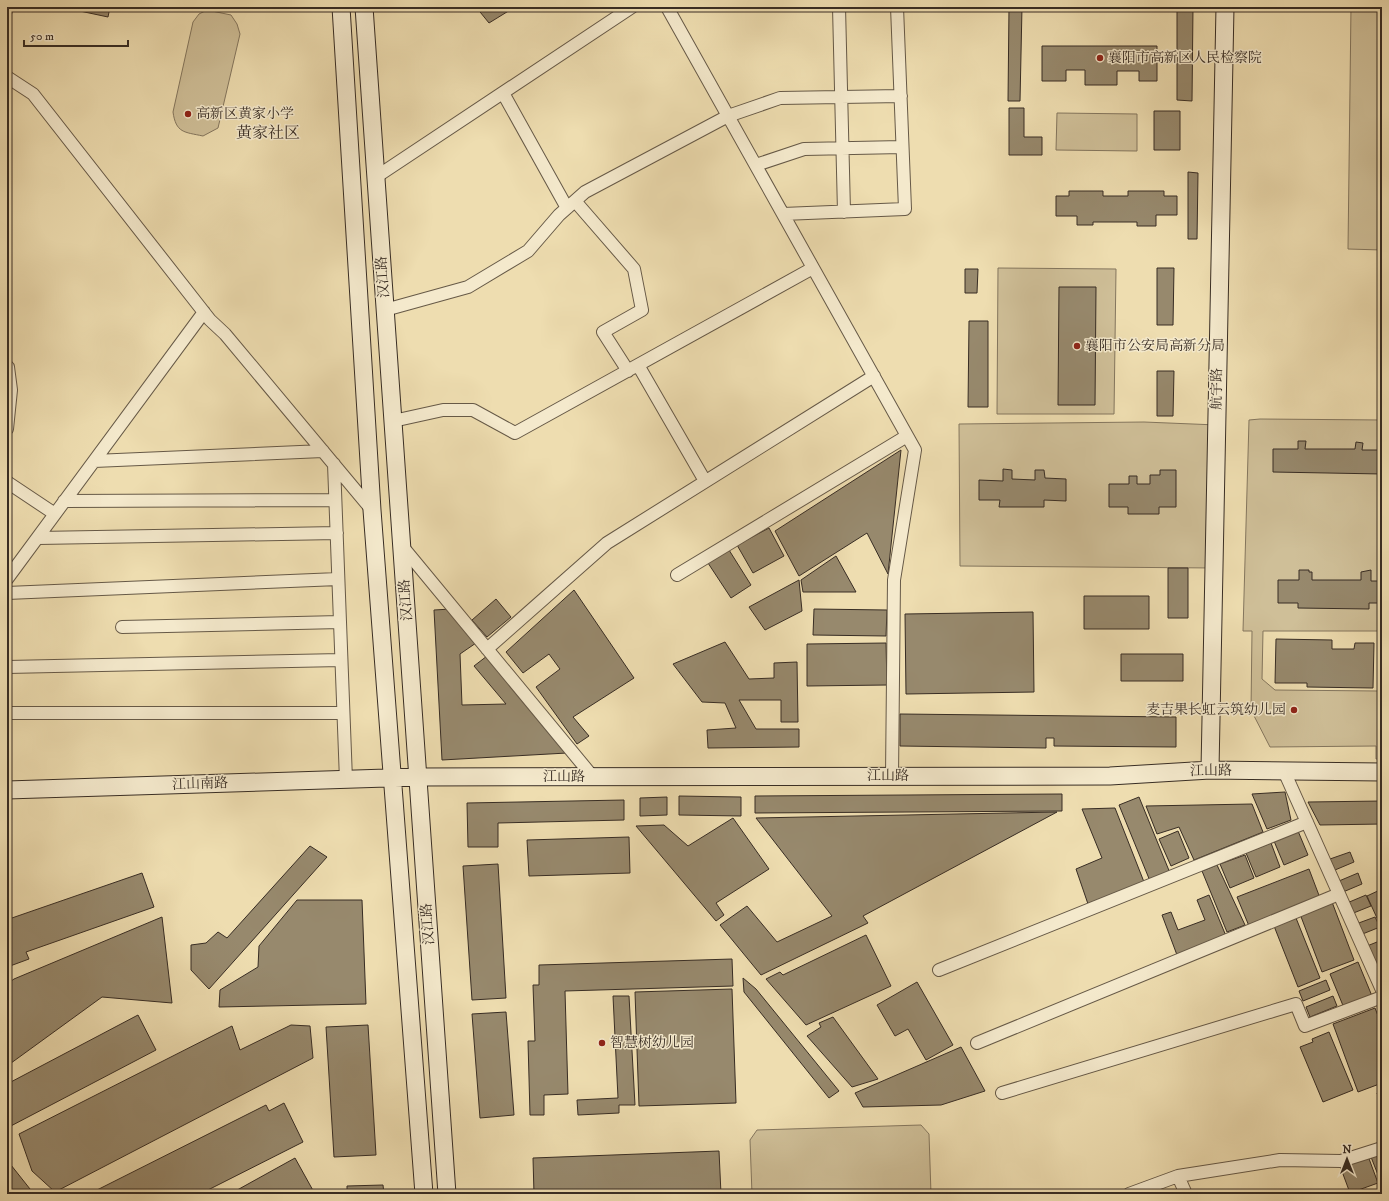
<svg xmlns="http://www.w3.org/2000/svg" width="1389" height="1201" font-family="'IM FELL DW Pica','Noto Serif SC',serif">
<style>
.green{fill:#cfbf98;stroke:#84765e;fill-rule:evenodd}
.building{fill:#97896d;stroke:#382d24}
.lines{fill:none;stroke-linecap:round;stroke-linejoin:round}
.street-casing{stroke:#665947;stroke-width:14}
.secondary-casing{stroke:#382d24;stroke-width:19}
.street{stroke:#f4e9cc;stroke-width:12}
.secondary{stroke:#f4e9cc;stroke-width:17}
.poi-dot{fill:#8f2418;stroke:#f4e9cc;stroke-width:1.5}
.labels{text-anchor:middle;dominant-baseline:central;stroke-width:3;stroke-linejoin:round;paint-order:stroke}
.poi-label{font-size:14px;fill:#382d24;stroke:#f4e9cc;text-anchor:start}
.street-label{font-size:14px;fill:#382d24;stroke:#f4e9cc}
.quarter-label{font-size:16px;fill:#382d24;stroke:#f4e9cc}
</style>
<rect width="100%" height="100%" fill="#eeddb0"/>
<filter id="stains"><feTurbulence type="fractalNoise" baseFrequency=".005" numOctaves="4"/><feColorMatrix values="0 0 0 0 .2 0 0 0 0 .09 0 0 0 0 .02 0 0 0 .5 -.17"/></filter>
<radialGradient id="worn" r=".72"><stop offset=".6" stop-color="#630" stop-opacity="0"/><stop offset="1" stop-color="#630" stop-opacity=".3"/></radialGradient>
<path class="green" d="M1351,7H1382V250L1348,249Z
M207,10L231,15L237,24L240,34L218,128L203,136C184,132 176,133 173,112L193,22L199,14Z
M1057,113L1137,114V151L1056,150Z
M998,268L1116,269L1114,414H997Z
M1260,419L1382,420V759H1376V746L1270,747L1251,710L1252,631H1243L1249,420ZM1263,631H1379L1378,691L1275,690L1262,679Z
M1144,422L1217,425L1214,568L960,566L959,424Z
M921,1125L929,1134L931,1194H752L750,1140L757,1130Z"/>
<path class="building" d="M7,7H13L11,17L7,16Z
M61,7H110L108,17Z
M476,7H515L489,23Z
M1009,7H1022L1020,101H1008Z
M1177,7H1193L1192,101L1177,100Z
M1042,46H1157V81H1139V71H1117V85H1085V70H1066V81H1042Z
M1009,108H1024V137H1042V155H1009Z
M1154,111H1180V150H1154Z
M1188,172L1198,173L1197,239H1188Z
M1069,191H1103V196H1128V191H1164V196H1177V215H1156V226H1137V222H1093V225H1077V216H1056V196H1069Z
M1157,268H1174L1173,325H1157Z
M965,269H978L977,293H965Z
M1059,287H1096L1095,405H1058Z
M969,321H988V407H968Z
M1157,371H1174L1173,416H1157Z
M1298,441H1306L1305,449H1355L1356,442L1363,443L1362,450H1382V474L1273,472V449H1298Z
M901,450L888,574L867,533L799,576L775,531Z
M1003,469L1012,470V479L1035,480V470H1044L1045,478L1066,479V501L1044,500V507H999L1000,500H979V480L1003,481Z
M1160,470H1176V507H1159V514H1128V507H1109V484H1129V476H1137V484H1150V475H1160Z
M769,528L784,556L753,573L737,545Z
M729,550L751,585L731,598L708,563Z
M836,556L856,592H803L801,580Z
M1168,568H1188V618H1168Z
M1299,570H1309V572H1312V580H1361V572L1371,570V581H1382V603H1369V609L1298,608V603H1278V580H1299Z
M799,580L802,611L765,630L749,607Z
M574,590L634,678L573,717L589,736L577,744L536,687L560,669L549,654L523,673L506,652Z
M1084,596H1149V629H1084Z
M496,599L511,617L487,637L472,620Z
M451,609L476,643L460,654L462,705L506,704L474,666L487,656L567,753L442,760L434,610Z
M814,609L887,610L886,636L813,635Z
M1033,612L1034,692L906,694L905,614Z
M1276,639L1332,640V649H1354L1355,643H1374L1373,688L1307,687V683H1275Z
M725,642L749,679L774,678V663L797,662L798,722H781V700H739L756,729H799V747L708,748L707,730L736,728L725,703L702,702L673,664Z
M886,643L887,685L807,686V644Z
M1121,654H1183V681H1121Z
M1378,703H1382V723H1378Z
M900,714L1176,717V747L1054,746V738H1046V748L900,746Z
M1285,792L1291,820L1267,829L1252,794Z
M1062,794V811L755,813V796Z
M679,796L741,797V816L679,815Z
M667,797V815L640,816V798Z
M1139,797L1170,873L1150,881L1119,805Z
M624,800V820L498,823V847H468L467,803Z
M1382,801V824L1320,825L1308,802Z
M1252,804L1263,832L1194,860L1179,827L1157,834L1146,806Z
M1115,808L1144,882L1088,904L1076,869L1102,858L1082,809Z
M1057,812L863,916L868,923L761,975L720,925L747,906L777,942L832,916L756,818Z
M733,818L769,869L716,903L724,915L716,921L636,826L664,825L688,846Z
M1178,831L1189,858L1171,866L1159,839Z
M1298,831L1308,855L1284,865L1274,841Z
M629,837L630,873L529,876L527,840Z
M1271,843L1280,867L1256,877L1246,853Z
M310,846L327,857L209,989L191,970V945L206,943L218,932L227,938Z
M1350,852L1354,862L1335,870L1330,859Z
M1245,855L1254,878L1230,888L1220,864Z
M498,864L506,998L472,1000L463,866Z
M1217,865L1245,925L1227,932L1202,871Z
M1309,869L1320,898L1249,926L1237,897Z
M142,873L154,907L26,952L29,959L10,966L7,958V912L9,919Z
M1358,873L1362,884L1343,892L1339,881Z
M1382,889V927H1381L1367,896Z
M1209,895L1226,936L1177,955L1162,915L1171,912L1178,930L1205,920L1197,900Z
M1366,895L1371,906L1351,914L1347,903Z
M297,900H362L366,1004L219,1007L220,990L258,967L259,946Z
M1332,902L1354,960L1322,972L1300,914Z
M162,917L172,1003L102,997L7,1066V984L14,979Z
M1375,917L1380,927L1360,935L1356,924Z
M1296,918L1320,978L1298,987L1274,926Z
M866,935L891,986L806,1025L766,979L780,972L783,975Z
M1382,940V980L1367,946Z
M732,959L733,986L565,991L568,1094L544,1095V1115H530L528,1041H535L533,985H539V965Z
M1358,962L1372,996L1344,1008L1330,974Z
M743,978L756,989L839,1091L829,1098L744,992Z
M1326,980L1330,990L1303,1001L1299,991Z
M917,982L953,1045L926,1060L908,1029L895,1036L877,1005Z
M732,989L736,1103L639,1106L635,992Z
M613,996H629L635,1105H619V1113L578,1115L577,1100L618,1098Z
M1333,996L1337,1006L1310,1017L1306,1007Z
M1375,1008L1382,1026V1083L1358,1092L1333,1024Z
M506,1012L514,1115L480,1118L472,1014Z
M138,1015L156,1050L7,1128V1084Z
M833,1017L878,1079L852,1087L807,1036L821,1027L819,1023Z
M291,1025L310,1026L313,1058L55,1192L32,1171L19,1134L232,1026L240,1050Z
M368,1025L376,1155L334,1157L326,1027Z
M1329,1032L1353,1090L1323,1102L1300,1047L1313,1042L1312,1039Z
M961,1047L985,1091L941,1105L863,1107L855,1093Z
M1382,1091V1107L1377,1093Z
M284,1103L303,1142L200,1194H89L266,1105L269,1111Z
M719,1151L721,1194H534L533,1158Z
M1382,1153V1185L1371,1157Z
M1368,1156L1378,1183L1350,1193L1340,1166Z
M295,1158L315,1194H230Z
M7,1160L34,1194H7Z
M383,1185L384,1194H347V1186Z"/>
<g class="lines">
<defs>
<path id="street" d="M667,7L915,450L894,580L892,776
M839,7L844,212
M7,77L33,94L210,320L225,334L372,510
M503,93L567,208
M756,165L804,149L902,147
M376,177L632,7
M575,201L634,269L642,310L603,332L628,371
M783,214L905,209L897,7
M385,310L468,287L528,251L559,215L585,192L728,116L780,98L901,96
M638,365L705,481
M393,421L443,410H473L515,433L813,268
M7,429L11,390L8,367
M94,461L323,451
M334,464L346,780
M7,482L55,514
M64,501L335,500
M38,538L337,533
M402,546L593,777
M677,575L907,436
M7,579L204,312
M7,593L338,579
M122,627L340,622
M487,649L607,543L874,376
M7,667L341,660
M7,713H343
M1284,771L1382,990
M939,970L1307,822
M977,1043L1339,894
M1002,1093L1296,1004L1305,1026L1382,997
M1178,1176L1280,1160L1341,1161L1382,1148
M1129,1194L1178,1176L1186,1194"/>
<path id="secondary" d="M341,7L372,510L424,1194
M364,7L447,1194
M1210,770L1225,7
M7,790L418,777L1110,776L1210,770L1382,772"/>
</defs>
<use href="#street" class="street-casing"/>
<use href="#secondary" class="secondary-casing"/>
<use href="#street" class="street"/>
<use href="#secondary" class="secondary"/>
</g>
<g class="poi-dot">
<circle cx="1100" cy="58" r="4"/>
<circle cx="188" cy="114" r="4"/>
<circle cx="1077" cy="346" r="4"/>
<circle cx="1294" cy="710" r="4"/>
<circle cx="602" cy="1043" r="4"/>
</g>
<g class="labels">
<g class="poi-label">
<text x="1108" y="58">襄阳市高新区人民检察院</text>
<text x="196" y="114">高新区黄家小学</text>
<text x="1085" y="346">襄阳市公安局高新分局</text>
<text x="1286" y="710" text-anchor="end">麦吉果长虹云筑幼儿园</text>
<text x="610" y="1043">智慧树幼儿园</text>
</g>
<g class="street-label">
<text transform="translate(383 277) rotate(-94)">汉江路</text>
<text transform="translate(1217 389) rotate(-89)">航宇路</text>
<text transform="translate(406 600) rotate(-94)">汉江路</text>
<text transform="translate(1211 771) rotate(-1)">江山路</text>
<text x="888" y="776">江山路</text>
<text x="564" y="777">江山路</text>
<text transform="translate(200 784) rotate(-2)">江山南路</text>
<text transform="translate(428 924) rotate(-94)">汉江路</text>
</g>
<g class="quarter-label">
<text x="268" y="133">黄家社区</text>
</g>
</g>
<rect width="1389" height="1201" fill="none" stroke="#eeddb0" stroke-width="24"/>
<rect x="8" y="8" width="1373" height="1185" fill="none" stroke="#382d24" stroke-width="2"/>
<rect x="12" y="12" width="1365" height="1177" fill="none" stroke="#382d24"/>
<g transform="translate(1347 1159)" stroke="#f4e9cc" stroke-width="3" paint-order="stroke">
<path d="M0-3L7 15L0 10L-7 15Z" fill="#382d24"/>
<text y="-6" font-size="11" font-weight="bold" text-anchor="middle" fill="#382d24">N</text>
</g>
<path d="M24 40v6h104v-6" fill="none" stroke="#382d24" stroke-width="2"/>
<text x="30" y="40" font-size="12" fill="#382d24" stroke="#f4e9cc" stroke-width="3" paint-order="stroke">50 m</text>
<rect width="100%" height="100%" filter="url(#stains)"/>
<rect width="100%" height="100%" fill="url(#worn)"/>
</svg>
